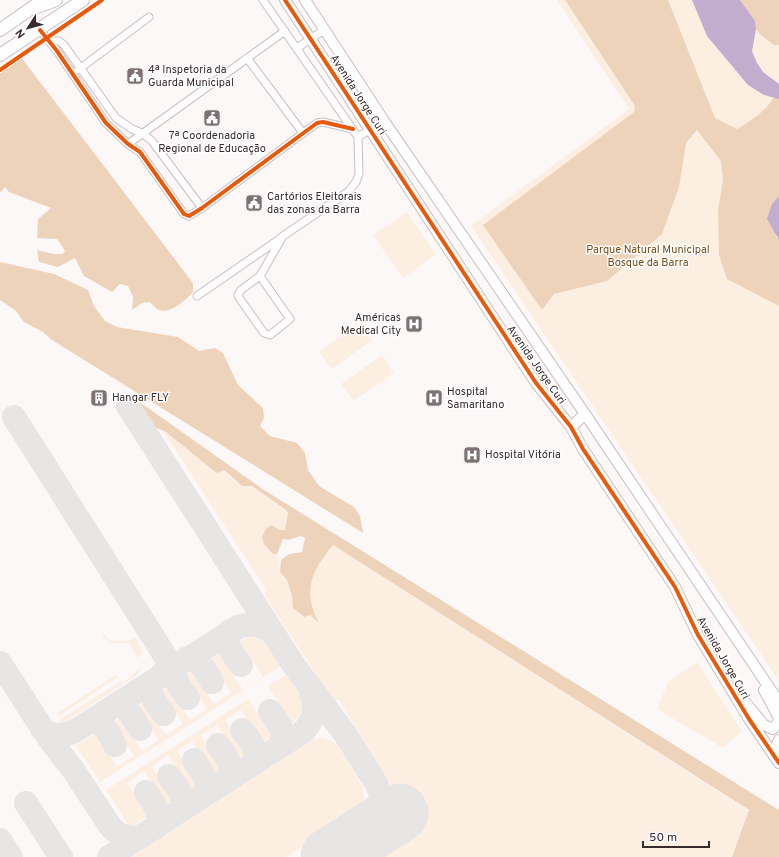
<svg xmlns="http://www.w3.org/2000/svg" width="779" height="857" font-family="Overpass,sans-serif">
<style>
.green{fill:#fdeee2}
.forest{fill:#eed3bb}
.water{fill:#c3adcf}
.lines{fill:none;stroke-linecap:round;stroke-linejoin:round}
.taxiway{stroke:#e8e5e5;stroke-width:24}
.runway{stroke:#e8e5e5;stroke-width:59}
.street-casing{stroke:#c8bfc0;stroke-width:9}
.secondary-casing{stroke:#c8bfc0;stroke-width:12}
.highway-casing{stroke:#c8bfc0;stroke-width:14}
.street{stroke:#fffefe;stroke-width:7}
.secondary{stroke:#fffefe;stroke-width:10}
.highway{stroke:#fffefe;stroke-width:12}
.cycleway-casing{stroke:#fff;stroke-width:6}
.cycleway{stroke:#e8590c;stroke-width:4}
.labels{text-anchor:middle;dominant-baseline:central;stroke-width:3;stroke-linejoin:round;paint-order:stroke}
.poi-label{font-size:11px;fill:#392a2c;stroke:#fff;text-anchor:start}
.street-label{font-size:11px;fill:#392a2c;stroke:#fff}
.park-label{font-size:11px;fill:#774b1a;stroke:#fff}
</style>
<rect width="100%" height="100%" fill="#fcf8f8"/>
<path class="green" d="M557,0H779V681L471,226L629,109Z
M407,212L436,254L403,278L373,235Z
M359,323L371,341L332,369L319,352Z
M382,355L394,373L354,401L341,384Z
M163,431C173,433 179,444 186,449C196,456 205,463 214,471L217,473L224,470C231,475 235,481 242,486H252L285,509L288,513L285,530H280L271,526L262,537L264,544L273,554H277L281,560L279,564L282,576L287,580L292,596L293,608L301,616L310,614L315,621C303,585 313,573 333,545L749,811L732,857H373L406,836L414,827L392,793L395,790L343,707L338,700L333,701L264,594L266,589Z
M101,631L110,641H129L135,637L143,653L137,658L129,643H110L103,636Z
M255,637C268,641 274,654 281,665L280,667L100,782L76,746L101,730L111,746L106,750L117,766L134,756L123,739L118,742L108,726L125,715L135,731L131,734L142,751L159,740L147,723L143,726L132,710L149,699L160,715L155,719L166,735L183,724L172,707L167,711L156,695L174,684L184,699L179,703L190,720L207,709L196,692L191,695L180,679L198,668L208,684L203,687L214,704L231,693L220,676L215,679L205,663L225,650L236,666L230,670L243,690L263,677L250,657L244,661L234,645L246,638Z
M697,662L742,731L723,748L657,709L668,682Z
M142,668L137,675L62,724L60,720L62,718L121,681L123,683L138,670Z
M116,675L118,677L59,716L56,714Z
M285,675H287C301,697 313,709 287,727L276,710L281,706L268,686L248,699L261,719L266,716L277,733L257,746L247,729L251,726L241,710L225,720L236,737L240,734L251,750L233,761L223,744L227,741L216,725L201,736L211,752L216,749L227,766L209,778L198,760L203,757L192,741L177,751L187,767L191,765L203,782L185,793L174,776L180,772L168,755L152,767L163,784L168,781L178,797L161,808L150,791L155,788L144,771L127,783L138,799L143,796L154,812L130,828L106,790Z
M319,738L332,741L339,747L363,787L364,801L354,813L286,857H132L309,742Z"/>
<path class="forest" d="M565,0H668L715,118L737,129C751,121 766,111 774,97L779,99V196L772,204L776,237L779,240V306L727,279L719,255L718,211L723,179L721,161L697,130L686,143L679,187L662,234L607,281L554,294L542,310L483,225L634,112L635,106Z
M740,0H779V45H774L761,35L756,29L755,21Z
M21,57L193,283V292C186,300 169,316 157,309C154,307 152,304 150,302L142,303L132,310L133,297L128,286L120,284L112,292L84,276L75,258L58,267L39,262L37,250L54,254H63L65,251L57,239L37,238L38,219L51,208L9,192L5,187L0,193V72Z
M0,262L54,274L88,290L94,306L105,321L117,327L178,337L199,351L215,348L223,353L238,385L263,408L264,418L260,426L270,436L297,443L305,453L308,470L319,486L354,507L360,516L363,533L52,340L43,332L24,322L16,311L0,300Z
M131,396L264,490L779,810V857H732L749,810L333,545C311,572 302,591 319,623L310,615L304,617L293,608L292,596L287,580L280,572L281,560L289,554L302,552L305,538L301,536L288,540L283,539L277,554H273L264,544L262,537L266,529L271,525L280,530H285L288,513L285,509L252,486H242C236,481 231,475 224,470L217,473L214,471L166,432L155,427L145,414L132,405Z"/>
<path class="water" d="M692,0H740L755,21L756,29L752,51L757,63L763,72L779,84V99L764,95L748,85L707,36Z
M779,196V240L767,219L772,204Z"/>
<g class="lines">
<path class="taxiway" d="M128,406L293,664L345,734L376,783L382,797V809L380,816L373,830
M14,417L167,659L168,668L161,675
M230,631C222,643 234,655 241,665
M186,659C200,657 206,672 212,682
M0,663L50,740L74,771L110,826C119,836 127,839 141,837
M177,665C170,677 181,688 188,698
M153,681C146,693 157,704 164,714
M114,706C128,704 133,719 140,729
M270,711C278,723 288,733 279,747
M90,722C104,719 109,735 115,745
M42,729C52,737 64,736 75,731L238,627C253,622 266,625 276,637
M242,730C250,741 262,752 251,765
M218,745C226,757 236,766 227,781
M194,760C201,772 213,783 203,796
M169,776C177,788 188,798 179,812
M146,792C153,803 164,814 155,828
M26,803L61,857
M0,840L11,857
M109,857L304,731C315,718 317,705 310,689"/>
<path class="runway" d="M330,857L399,813"/>
<defs>
<path id="street" d="M40,30L57,51L106,123L128,144L140,152L184,214L189,216L202,208L317,123L323,122L353,129
M49,41H59L64,45L116,118L132,129L142,133L152,141L202,208
M297,48L324,30
M247,58L303,133
M78,70L149,17
M358,137L384,121
M128,144L285,31
M260,276L290,319L270,335L264,333L240,299L238,295L241,290L260,276L283,236L348,192L356,182L359,174L358,137L263,0
M197,296L281,238"/>
<path id="secondary" d="M285,0L536,383L571,427L583,449L675,587L698,635L749,719L779,763
M305,0L384,121L585,414L779,702
M571,427L585,414
M764,690L779,718
M745,702L764,725L773,729L779,721
M779,740L776,747L779,755"/>
<path id="highway" d="M37,7L56,0
M0,30L43,0
M0,55L83,0"/>
</defs>
<use href="#street" class="street-casing"/>
<use href="#secondary" class="secondary-casing"/>
<use href="#highway" class="highway-casing"/>
<use href="#street" class="street"/>
<use href="#secondary" class="secondary"/>
<use href="#highway" class="highway"/>
<defs>
<path id="cycleway" d="M285,0L536,383L571,427L583,449L675,587L698,635L749,719L779,763
M40,30L57,51L106,123L128,144L140,152L184,214L189,216L202,208L317,123L323,122L353,129
M0,70L102,0"/>
</defs>
<use href="#cycleway" class="cycleway-casing"/>
<use href="#cycleway" class="cycleway"/>
</g>
<defs>
<symbol id="civic-square" viewBox="-11 -11 22 22"><rect x="-9" y="-9" width="18" height="18" rx="4" fill="#7d7273" stroke="#fff"/><path d="M-.6-6.5H3V-4.5H.6V-3L4-1V1h2V6H-6V1h2V-1L-.6-3ZM-1.2 2.5V6h2.4V2.5Z" fill="#fff"/></symbol>
<symbol id="hospital-square" viewBox="-11 -11 22 22"><rect x="-9" y="-9" width="18" height="18" rx="4" fill="#7d7273" stroke="#fff"/><path d="M-5-5h3v3.5h4V-5h3V5h-3V1.5h-4V5h-3Z" fill="#fff"/></symbol>
<symbol id="building-square" viewBox="-11 -11 22 22"><rect x="-9" y="-9" width="18" height="18" rx="4" fill="#7d7273" stroke="#fff"/><path d="M-4-6H4V6H1V3H-1V6H-4ZM-2.5-4.3h1.7v1.8h-1.7ZM.8-4.3h1.7v1.8H.8ZM-2.5-1h1.7V.8h-1.7ZM.8-1h1.7V.8H.8Z" fill="#fff"/></symbol>
</defs>
<g fill-rule="evenodd">
<use href="#civic-square" x="125" y="66" width="20" height="20"/>
<use href="#civic-square" x="202" y="108" width="20" height="20"/>
<use href="#civic-square" x="244" y="193" width="20" height="20"/>
<use href="#hospital-square" x="404" y="314" width="20" height="20"/>
<use href="#building-square" x="89" y="388" width="20" height="20"/>
<use href="#hospital-square" x="424" y="388" width="20" height="20"/>
<use href="#hospital-square" x="462" y="445" width="20" height="20"/>
</g>
<g class="labels">
<g class="poi-label">
<text x="148" y="70">4ª Inspetoria da<tspan x="148" dy="13">Guarda Municipal</tspan></text>
<text x="212" y="136" text-anchor="middle">7ª Coordenadoria<tspan x="212" dy="13">Regional de Educação</tspan></text>
<text x="267" y="197">Cartórios Eleitorais<tspan x="267" dy="13">das zonas da Barra</tspan></text>
<text x="401" y="318" text-anchor="end">Américas<tspan x="401" dy="13">Medical City</tspan></text>
<text x="447" y="392">Hospital<tspan x="447" dy="13">Samaritano</tspan></text>
<text x="112" y="398">Hangar FLY</text>
<text x="485" y="455">Hospital Vitória</text>
</g>
<g class="street-label">
<text transform="translate(358 95) rotate(57)">Avenida Jorge Curi</text>
<text transform="translate(536 365) rotate(55)">Avenida Jorge Curi</text>
<text transform="translate(723 658) rotate(60)">Avenida Jorge Curi</text>
</g>
<g class="park-label">
<text x="648" y="250">Parque Natural Municipal<tspan x="648" dy="13">Bosque da Barra</tspan></text>
</g>
</g>
<g transform="translate(28 28) rotate(234)" stroke="#ffffff" stroke-width="3" paint-order="stroke">
<path d="M0-3L7 15L0 10L-7 15Z" fill="#392a2c"/>
<text y="-6" font-size="11" font-weight="bold" text-anchor="middle" fill="#392a2c">N</text>
</g>
<path d="M643 841v6h66v-6" fill="none" stroke="#392a2c" stroke-width="2"/>
<text x="649" y="841" font-size="12" fill="#392a2c" stroke="#ffffff" stroke-width="3" paint-order="stroke">50 m</text>
</svg>
